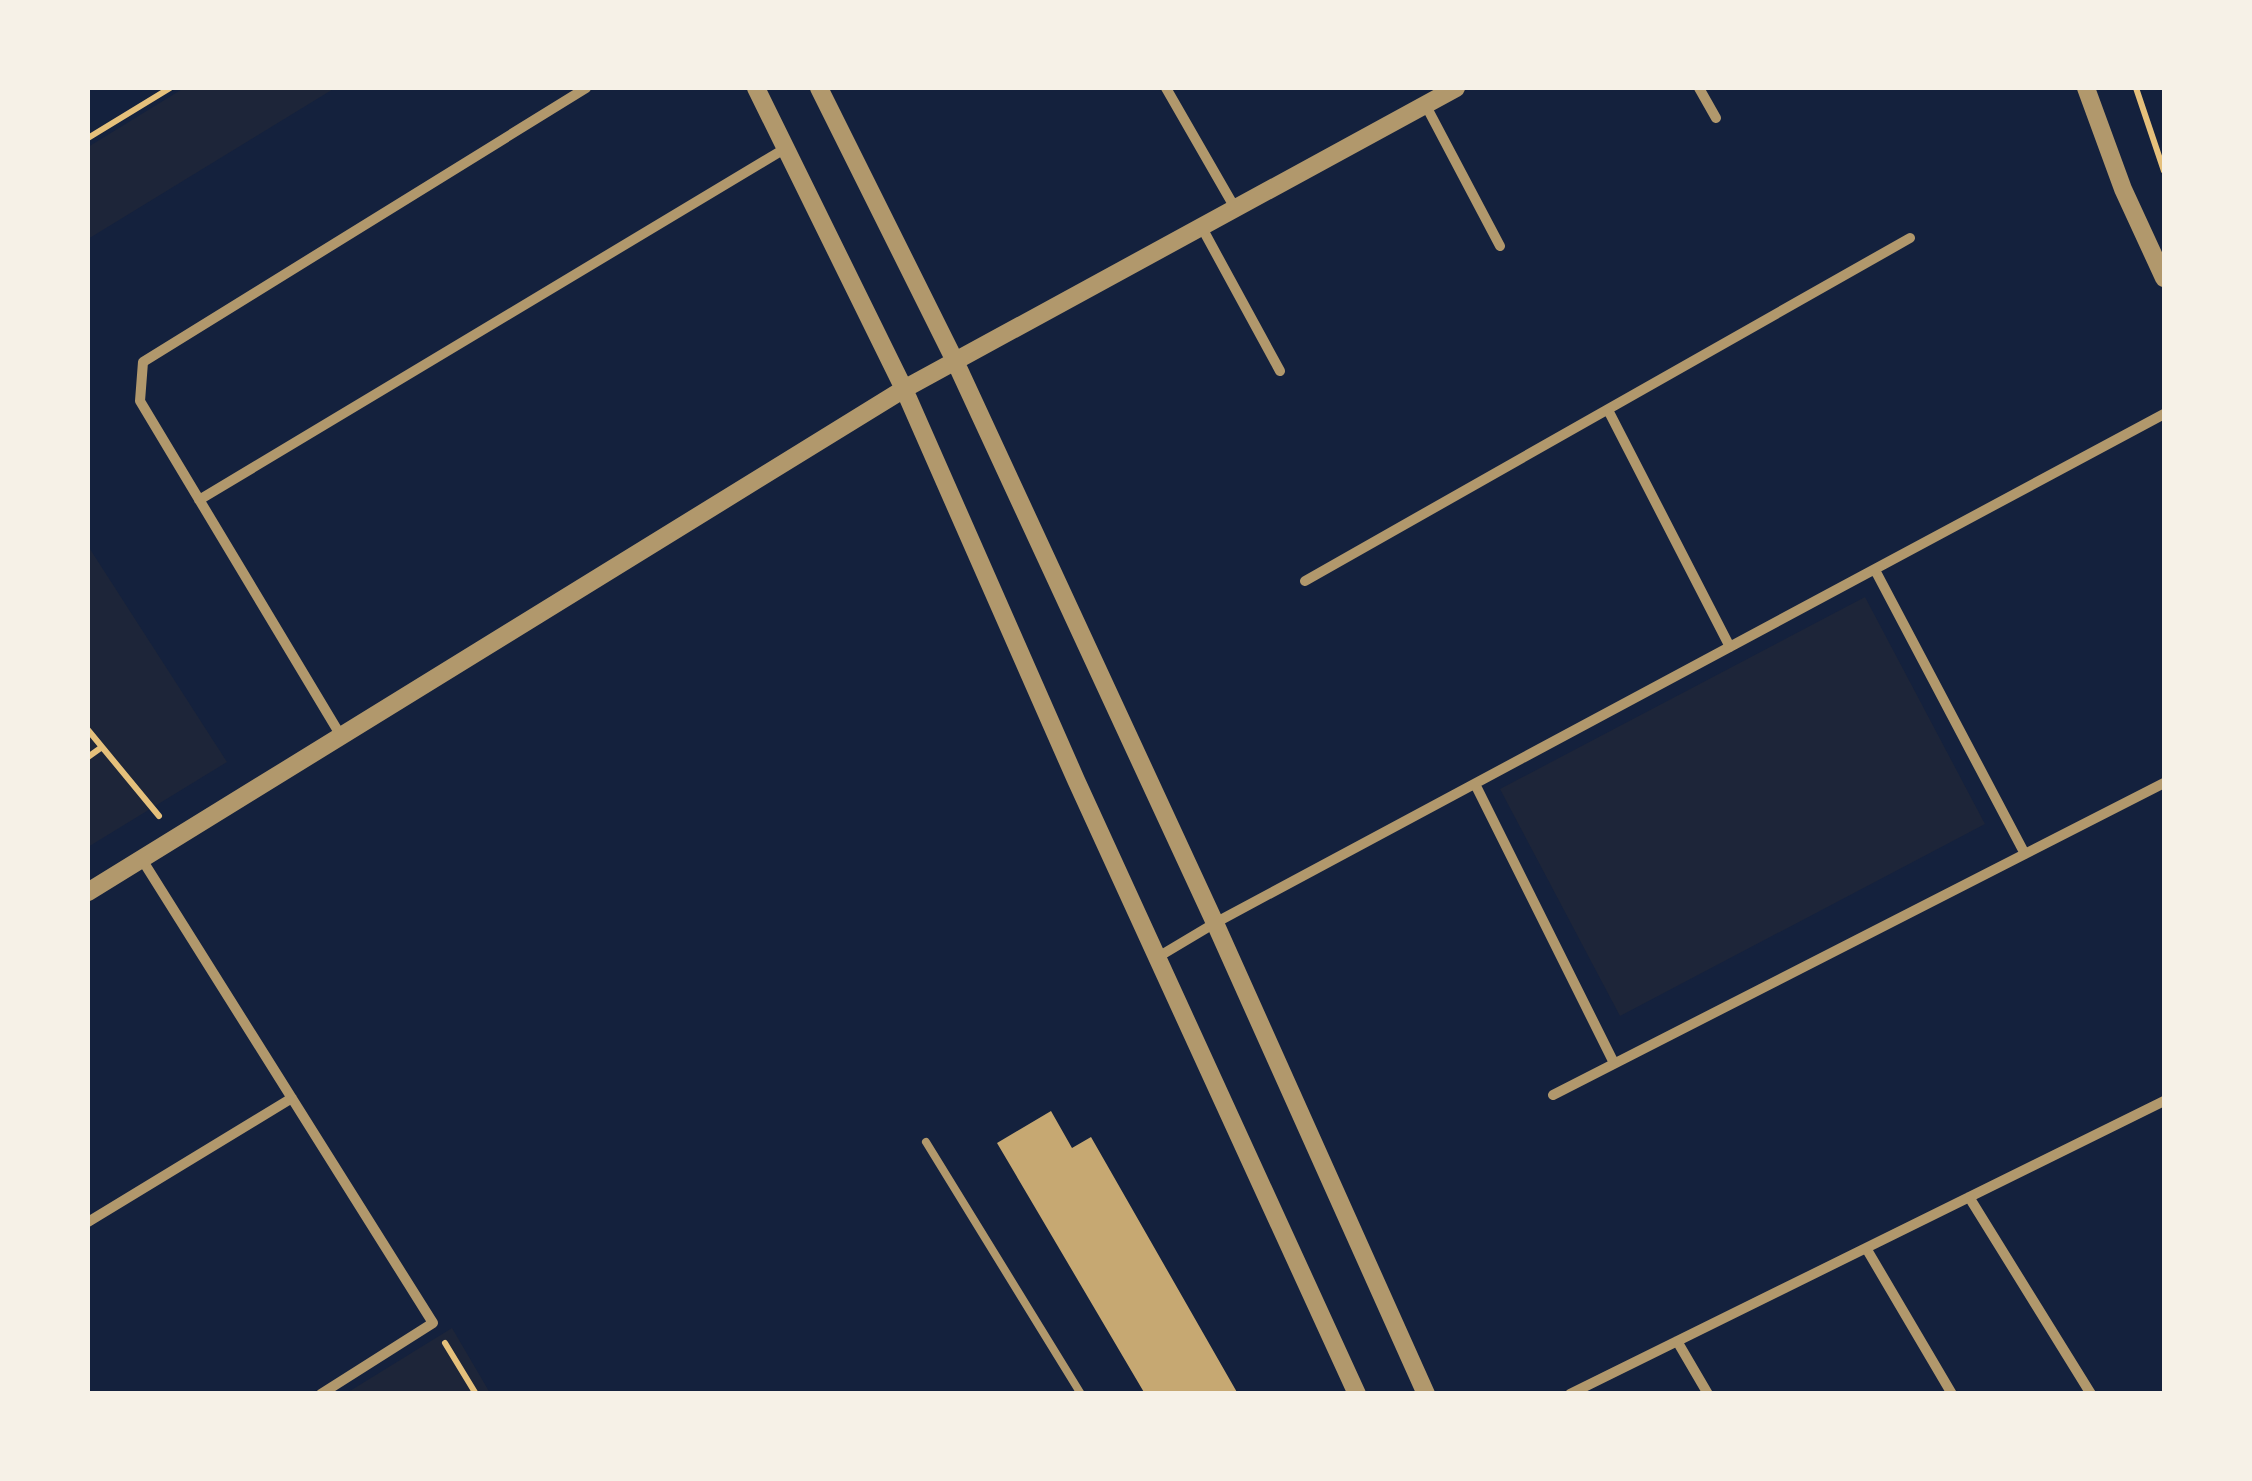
<svg xmlns="http://www.w3.org/2000/svg" width="2252" height="1481" font-family="'Fira Sans',sans-serif">
<style>
.green{fill:#1d2539}
.building{fill:#c6a872}
.lines{fill:none;stroke-linecap:round;stroke-linejoin:round}
.path{stroke:#e5c07b;stroke-width:6}
.service{stroke:#b1986c;stroke-width:8}
.minor{stroke:#b1986c;stroke-width:10}
.tertiary{stroke:#b1986c;stroke-width:18}
</style>
<rect width="100%" height="100%" fill="#14213d"/>
<path class="green" d="M184,88H335L88,239V147Z
M88,546L227,762L88,847Z
M1865,597L1985,824L1620,1016L1500,789Z
M452,1328L490,1393L345,1394Z"/>
<path class="building" d="M1051,1111L1072,1148L1091,1137L1238,1394H1145L997,1143Z"/>
<g class="lines">
<path class="path" d="M2136,88L2164,171
M88,138L170,88
M88,730L159,816
M88,757L102,747
M445,1343L476,1394"/>
<path class="service" d="M926,1142L1081,1394"/>
<path class="minor" d="M1166,88L1235,208
M1699,88L1716,118
M1425,104L1500,246
M1201,226L1280,371
M1608,410L1730,647
M199,500L786,148
M1875,570L2025,854
M1305,581L1910,238
M341,736L140,401L143,362L586,88
M1475,784L1614,1063
M141,858L433,1323L321,1394
M1158,957L1215,923L2164,414
M1553,1095L2164,783
M1969,1197L2091,1394
M88,1222L292,1098
M1866,1248L1952,1394
M1677,1341L1708,1394
M1570,1394L2164,1101"/>
<path class="tertiary" d="M756,88L904,389L1076,780L1357,1394
M819,88L955,361L1215,923L1426,1394
M2086,88L2123,189L2164,278
M88,892L904,389L1456,88"/>
</g>
<rect width="2252" height="1481" fill="none" stroke="#f6f1e7" stroke-width="180"/>
</svg>
